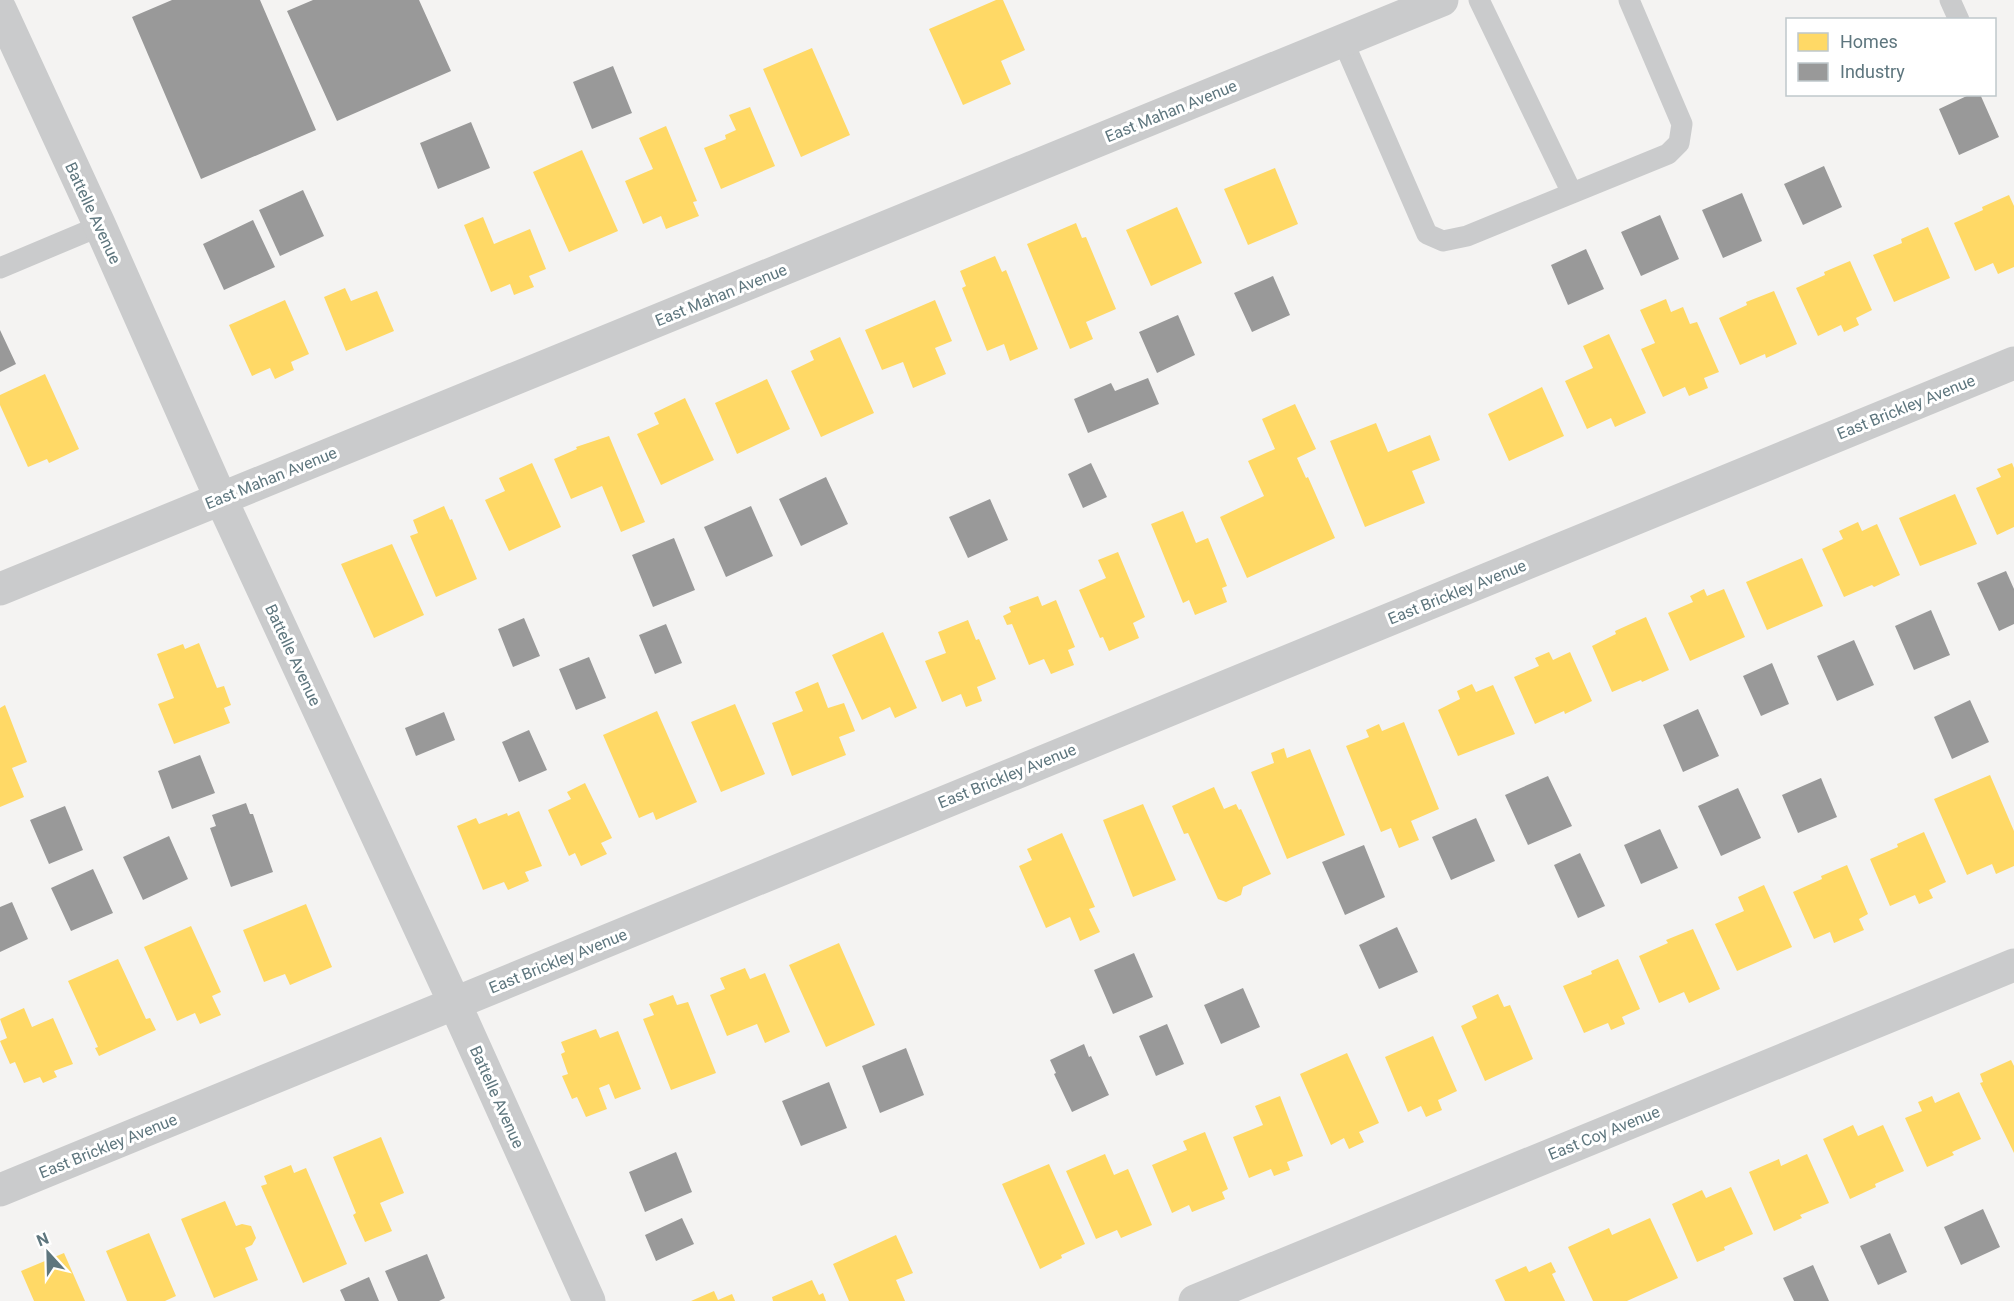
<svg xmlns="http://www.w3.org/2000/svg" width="2014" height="1301" font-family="Roboto,sans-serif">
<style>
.homes{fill:#ffd966}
.industry{fill:#999}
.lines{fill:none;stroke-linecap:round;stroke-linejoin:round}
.service{stroke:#cacbcc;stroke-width:21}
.minor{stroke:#cacbcc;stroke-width:33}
.labels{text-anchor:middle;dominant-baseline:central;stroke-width:6;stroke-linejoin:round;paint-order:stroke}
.street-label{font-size:16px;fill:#5e767e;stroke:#fff}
</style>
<rect width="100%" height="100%" fill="#f4f3f2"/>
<path class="homes" d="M996,0H1003L1025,50L1001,61L1011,84L963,105L929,29Z
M812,48L850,135L801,157L763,69Z
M750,107L775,166L721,189L704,148L726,139L725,135L736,130L729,115Z
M666,126L697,201L693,202L699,216L666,229L661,216L643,224L625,181L653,169L639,138Z
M582,150L618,231L569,252L533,172Z
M1275,168L1298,224L1248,245L1224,189Z
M2009,195L2014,206V267L1998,274L1993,263L1975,271L1954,223L1983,210L1982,207Z
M1177,207L1202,263L1151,286L1126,230Z
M483,217L494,244L530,229L546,269L529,276L534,287L514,295L510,284L491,292L464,225Z
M1076,223L1082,238L1086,237L1116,309L1086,322L1093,339L1070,349L1027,244Z
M1928,227L1950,278L1894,302L1873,255L1902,243L1901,239Z
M995,256L1002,272L1006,270L1038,349L1010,361L1004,344L987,351L962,288L966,286L960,271Z
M1850,261L1872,310L1856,318L1859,325L1844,332L1841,325L1818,336L1796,288L1825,275L1824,272Z
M345,288L351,301L377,291L394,331L346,351L324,297Z
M1774,291L1797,344L1766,358L1765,354L1740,365L1719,318L1747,305L1746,302Z
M1666,299L1671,312L1683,307L1690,324L1697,322L1719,372L1704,378L1708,388L1689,396L1685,387L1663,397L1641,349L1655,343L1640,310Z
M285,300L309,354L291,362L294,370L275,379L270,368L252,376L229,325Z
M935,300L952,341L935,348L946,374L913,388L903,362L882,370L865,330Z
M1609,334L1646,413L1615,427L1611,418L1587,429L1565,381L1593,368L1583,346Z
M840,337L874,413L821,437L791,371L814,360L810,351Z
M45,374L79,449L49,463L47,459L28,467L0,405V395Z
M767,379L790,429L737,454L715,403Z
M1542,387L1564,436L1509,461L1488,414Z
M685,398L714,460L661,485L637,434L659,424L654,413Z
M1295,404L1316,449L1297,458L1306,478L1308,477L1335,538L1247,578L1220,517L1264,496L1248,461L1275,449L1262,419Z
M1376,423L1388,452L1430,435L1440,460L1412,471L1425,503L1365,527L1330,441Z
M609,436L645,522L621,532L602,486L571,499L554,459L577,449L576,447Z
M532,463L561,527L509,551L485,500L505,491L499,478Z
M2012,463L2014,468V527L1997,535L1976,488L2001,477L1997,469Z
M1955,494L1977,544L1920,566L1899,518Z
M444,506L450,520L452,519L477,579L436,597L410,536L418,533L413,520Z
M1183,511L1196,543L1208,538L1227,586L1222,588L1227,602L1195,615L1189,600L1183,603L1151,524Z
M1858,522L1862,531L1877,524L1900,575L1874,587L1872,585L1844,597L1822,549L1843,539L1839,531Z
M392,544L424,615L374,638L341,564Z
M1118,552L1145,617L1133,623L1139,638L1109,651L1103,637L1100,638L1079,590L1106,578L1098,560Z
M1802,558L1823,606L1767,630L1746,582Z
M1704,589L1707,596L1724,589L1745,637L1690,661L1668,613L1693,602L1690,596Z
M1038,596L1042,606L1056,600L1075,647L1068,650L1074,665L1051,674L1044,659L1029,665L1012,624L1007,625L1003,616L1011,612L1009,607Z
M1646,617L1669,670L1642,682L1641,680L1612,692L1592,646L1616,634L1615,631Z
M968,620L976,640L979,639L996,679L977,687L982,701L966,707L961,694L942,702L925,661L946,653L938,632Z
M883,632L917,708L895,718L890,707L862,720L832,655Z
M199,643L217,688L224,686L231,705L224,708L230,723L174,744L158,704L174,698L157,654L183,644L185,649Z
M1549,652L1553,660L1570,652L1592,701L1565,714L1564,711L1535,724L1514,677L1539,666L1535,658Z
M818,682L828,708L844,703L855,731L839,737L846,755L792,776L772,723L803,711L795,692Z
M1472,684L1476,692L1493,685L1515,734L1458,756L1438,710L1460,699L1457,691Z
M735,704L765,774L721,792L691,722Z
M5,705L27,762L12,768L24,797L0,807V708Z
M657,711L697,802L656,820L653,812L639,818L603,735Z
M1404,722L1439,809L1411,821L1419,840L1399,848L1391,828L1381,832L1346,746L1369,737L1366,730L1379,724L1382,731Z
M1284,748L1287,758L1310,749L1345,835L1287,859L1251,772L1274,763L1271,753Z
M1990,775L2014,831V866L1996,874L1992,864L1967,875L1934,799Z
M585,783L612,838L601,843L607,854L581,866L575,853L569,856L548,810L571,799L567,792Z
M1214,787L1224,809L1236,804L1239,810L1241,809L1271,874L1243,887L1241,895L1226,902L1218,899L1188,833L1184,834L1172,806Z
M1143,804L1176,880L1133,897L1103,820Z
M519,811L542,866L525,872L529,881L508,890L504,882L483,890L457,826L476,818L479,824L507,813L508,816Z
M1924,832L1946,882L1929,890L1933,898L1919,904L1915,895L1890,906L1870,859L1898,847L1897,844Z
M1062,833L1095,907L1089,909L1100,932L1080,941L1070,917L1046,928L1019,866L1032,860L1027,849Z
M1847,865L1868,914L1859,919L1864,930L1834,943L1830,932L1814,939L1793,892L1822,879L1821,876Z
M1764,885L1792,947L1737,971L1715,924L1744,911L1738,897Z
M306,904L332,967L290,985L285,974L264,982L243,930Z
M191,926L221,992L212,996L221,1015L200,1024L195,1013L177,1021L144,947Z
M1693,929L1720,989L1689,1003L1684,992L1659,1003L1639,956L1668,943L1666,940Z
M839,943L875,1025L826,1047L789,965Z
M118,959L146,1019L150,1018L156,1030L99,1056L95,1048L98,1047L68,981Z
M1618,959L1640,1009L1622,1017L1625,1024L1611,1030L1608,1023L1584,1033L1563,986L1592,974L1591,971Z
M745,968L750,979L765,973L790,1032L765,1043L757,1024L727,1036L710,995L725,989L720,978Z
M1498,994L1504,1007L1510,1005L1533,1059L1485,1081L1461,1026L1477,1018L1472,1006Z
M673,995L677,1005L688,1002L716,1073L671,1090L643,1019L654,1015L649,1004Z
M24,1008L32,1027L53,1018L73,1064L54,1071L57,1077L43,1083L40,1077L24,1083L15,1062L10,1064L0,1041L7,1038L0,1019Z
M596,1029L600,1038L618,1031L641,1089L615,1099L609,1084L599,1088L607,1109L586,1117L577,1097L572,1099L562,1076L568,1074L561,1054L565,1052L561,1042Z
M1433,1036L1457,1091L1438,1100L1442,1110L1426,1117L1421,1106L1408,1112L1385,1057Z
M1347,1053L1379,1123L1359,1132L1364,1142L1349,1149L1344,1138L1331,1145L1300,1074Z
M2011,1060L2014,1066V1153L1980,1083L1983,1082L1980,1074Z
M1959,1092L1981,1139L1952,1152L1954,1155L1927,1167L1905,1118L1922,1111L1918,1102L1932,1096L1935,1103Z
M1280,1096L1303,1156L1287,1162L1290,1170L1274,1176L1271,1169L1249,1178L1233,1137L1263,1125L1255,1106Z
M1853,1125L1858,1136L1883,1125L1904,1171L1875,1184L1876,1187L1850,1199L1823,1139Z
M1205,1132L1228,1189L1222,1192L1225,1199L1192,1212L1189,1205L1172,1213L1152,1165L1187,1150L1183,1141Z
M381,1137L404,1193L380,1203L392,1231L365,1242L353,1215L356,1213L333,1157Z
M1105,1154L1114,1175L1128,1169L1152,1225L1121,1238L1117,1230L1096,1239L1066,1171Z
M1807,1154L1829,1203L1800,1215L1802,1218L1774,1231L1749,1172L1779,1159L1781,1166Z
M1049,1164L1085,1244L1061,1255L1062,1258L1040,1269L1002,1184Z
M291,1165L294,1173L306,1168L347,1264L303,1283L261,1186L267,1184L264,1176Z
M1731,1187L1753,1234L1724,1247L1725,1250L1697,1262L1672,1204L1702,1190L1706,1198Z
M225,1201L236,1226L242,1224L251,1226L256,1238L252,1245L245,1248L258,1280L214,1298L181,1219Z
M1650,1218L1678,1278L1627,1301H1593L1568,1247L1609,1228L1612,1235Z
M149,1233L176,1296L165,1301H127L106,1251Z
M896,1235L913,1273L896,1280L905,1301H849L833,1264Z
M64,1253L85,1301H34L21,1271Z
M1551,1262L1556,1272L1552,1274L1565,1301H1505L1495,1280L1526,1266L1529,1272Z
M812,1280L819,1295L823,1293L826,1301H773L772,1297Z
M714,1291L718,1300L732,1294L735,1301H691Z"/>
<path class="industry" d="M172,0H260L316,130L201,179L132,17Z
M313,0H419L451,71L337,121L287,11Z
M613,66L632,113L592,129L573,82Z
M1971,94H1980L1999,137L1959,155L1939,109Z
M471,122L490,168L438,189L420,143Z
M1824,166L1842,207L1803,225L1784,184Z
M303,190L324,236L280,256L259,210Z
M1742,193L1762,241L1723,258L1702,210Z
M1660,215L1679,259L1641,276L1621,232Z
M253,220L275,267L224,290L203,244Z
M1586,249L1604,289L1568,305L1551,265Z
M1273,276L1290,315L1252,332L1234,293Z
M1178,315L1195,355L1157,373L1139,332Z
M0,330L16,364L0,372Z
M1148,378L1159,404L1088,433L1074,399L1111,383L1115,391Z
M1091,463L1107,497L1083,508L1068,474Z
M826,477L848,524L801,546L779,499Z
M990,499L1008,540L968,558L949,517Z
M751,506L773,556L726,577L704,527Z
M674,538L695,590L653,607L632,555Z
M2006,571L2014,589V624L1999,631L1977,583Z
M1931,610L1950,655L1914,670L1895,626Z
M524,618L540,656L513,667L498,629Z
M666,624L682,663L655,674L639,635Z
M1854,640L1874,685L1837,701L1817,656Z
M589,657L606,698L576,710L559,669Z
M1772,663L1789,704L1761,716L1743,676Z
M1970,700L1989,742L1952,759L1934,717Z
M1698,709L1719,756L1683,772L1663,725Z
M444,712L455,740L416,756L405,728Z
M529,730L547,770L519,782L502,742Z
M200,755L215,793L172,809L158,771Z
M1548,776L1572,826L1528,845L1505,795Z
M1821,778L1837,817L1798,833L1782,795Z
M1738,788L1761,838L1721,856L1698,806Z
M246,803L250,814H253L273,872L231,887L210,828L216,826L212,815Z
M65,806L83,850L49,864L30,820Z
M1476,818L1495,861L1451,880L1432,837Z
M1660,829L1678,868L1641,884L1624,845Z
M169,836L188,879L143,900L123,857Z
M1364,845L1385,897L1345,915L1322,862Z
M1580,853L1605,906L1578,918L1554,865Z
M93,869L113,913L71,931L51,888Z
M12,902L28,939L0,952V907Z
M1397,927L1418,972L1379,989L1359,945Z
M1134,953L1153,997L1113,1014L1094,970Z
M1243,988L1260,1027L1221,1044L1204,1005Z
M1167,1024L1184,1064L1156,1076L1139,1036Z
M1084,1044L1089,1057L1091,1056L1109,1095L1072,1112L1054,1074L1056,1073L1050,1060Z
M906,1048L924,1095L880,1113L862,1066Z
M829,1082L847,1128L801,1146L782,1101Z
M676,1152L692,1192L645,1212L629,1172Z
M1983,1209L2000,1247L1961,1265L1944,1227Z
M682,1218L694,1244L656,1261L645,1235Z
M1890,1233L1907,1272L1878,1285L1860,1246Z
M427,1254L445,1298L439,1301H398L385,1271Z
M1813,1265L1829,1301H1794L1783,1278Z
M369,1277L379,1301H345L340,1290Z"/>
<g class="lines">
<path class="service" d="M1479,0L1572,193
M1950,0L1959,20
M1343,41L1427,234L1443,241L1467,236L1668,154L1679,143L1682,124L1629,0
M0,268L100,226"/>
<path class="minor" d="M0,9L100,226L221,499L455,1004L589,1301
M0,589L1442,0
M0,1190L2014,363
M1195,1301L2014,965"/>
</g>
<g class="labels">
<g class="street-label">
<text transform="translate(1171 111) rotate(-22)">East Mahan Avenue</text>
<text transform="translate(93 213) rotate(65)">Battelle Avenue</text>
<text transform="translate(721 295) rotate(-22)">East Mahan Avenue</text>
<text transform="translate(1906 407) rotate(-22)">East Brickley Avenue</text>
<text transform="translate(271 478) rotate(-22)">East Mahan Avenue</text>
<text transform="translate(1457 592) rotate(-22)">East Brickley Avenue</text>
<text transform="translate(293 655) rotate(65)">Battelle Avenue</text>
<text transform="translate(1007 776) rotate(-22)">East Brickley Avenue</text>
<text transform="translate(558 961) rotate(-22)">East Brickley Avenue</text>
<text transform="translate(497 1097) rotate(66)">Battelle Avenue</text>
<text transform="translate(1604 1133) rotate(-22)">East Coy Avenue</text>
<text transform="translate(108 1146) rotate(-22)">East Brickley Avenue</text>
</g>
</g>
<rect x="1786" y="18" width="210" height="78" fill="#ffffff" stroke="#bfc8cb" stroke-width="1.5"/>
<rect x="1798" y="33" width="30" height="18" fill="#ffd966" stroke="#bfc8cb" stroke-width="1.5"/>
<text x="1840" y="48" font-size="18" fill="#5e767e">Homes</text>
<rect x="1798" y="63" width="30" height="18" fill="#999999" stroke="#bfc8cb" stroke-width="1.5"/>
<text x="1840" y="78" font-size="18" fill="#5e767e">Industry</text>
<g transform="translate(48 1253) rotate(338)" stroke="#ffffff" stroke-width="4.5" paint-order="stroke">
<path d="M0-4.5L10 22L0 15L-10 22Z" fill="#5e767e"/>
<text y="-9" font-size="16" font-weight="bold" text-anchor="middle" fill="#5e767e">N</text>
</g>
</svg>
